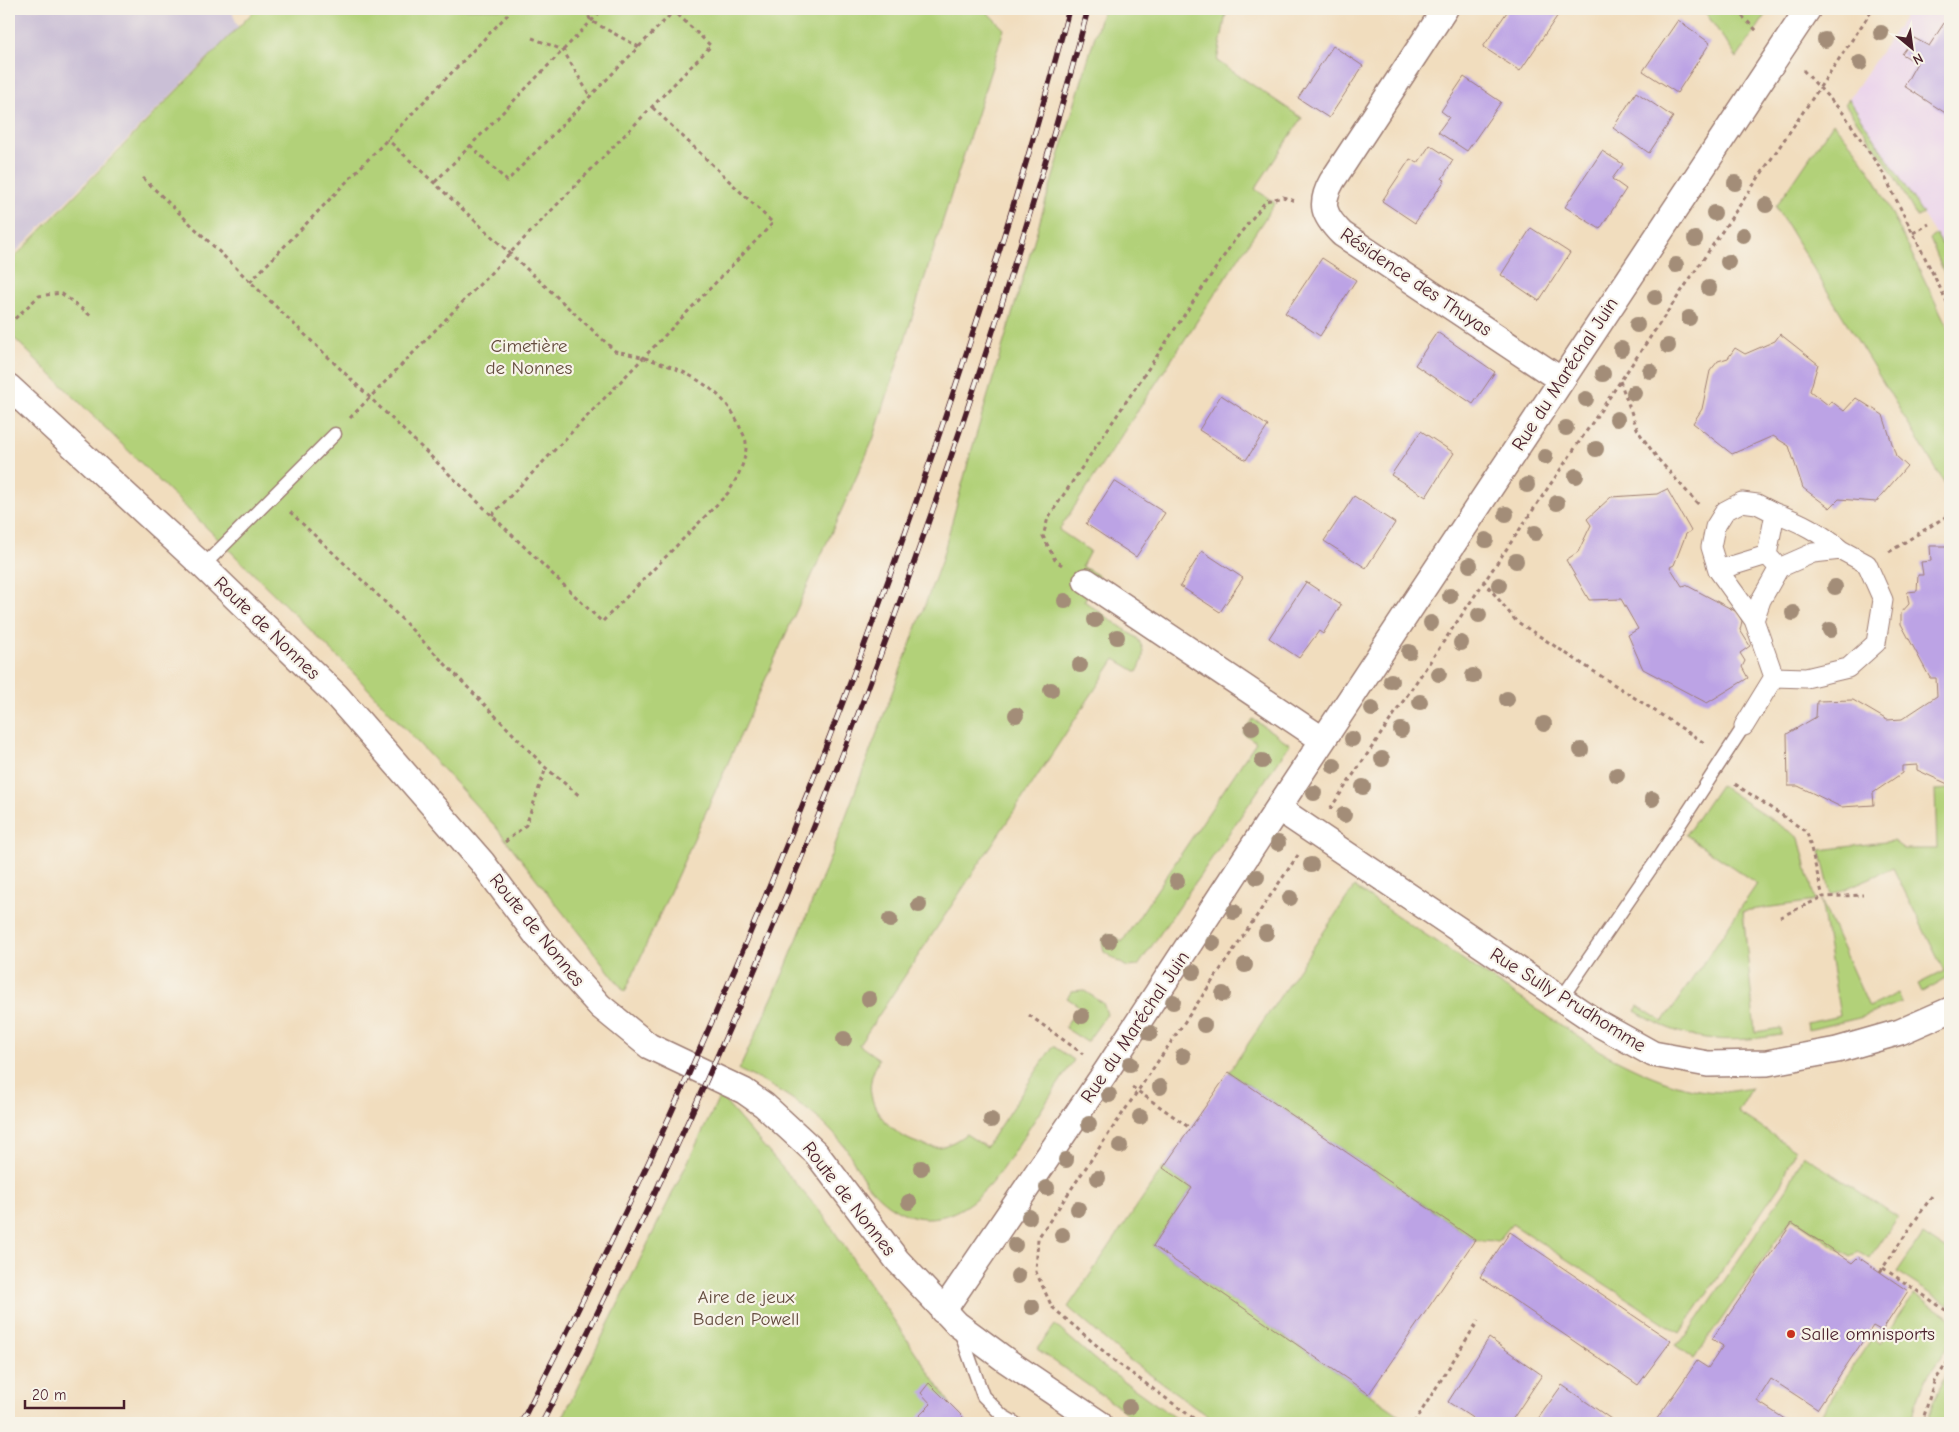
<svg xmlns="http://www.w3.org/2000/svg" width="1959" height="1432" font-family="'Comic Neue',sans-serif">
<style>
.built{fill:#ead1ec}
.industrial{fill:#cabfd6}
.green{fill:#b2d179;stroke:#7e7852}
.building{fill:#bca3e5}
.lines{fill:none;stroke-linecap:round;stroke-linejoin:round}
.service-casing{stroke:#9e7e74;stroke-width:15}
.pedestrian-casing{stroke:#9e7e74;stroke-width:21}
.minor-casing{stroke:#9e7e74;stroke-width:28}
.path{stroke:#9e7e74;stroke-width:3;stroke-dasharray:4 4;stroke-linecap:butt}
.service{stroke:#fff;stroke-width:12}
.pedestrian{stroke:#fff;stroke-width:19}
.minor{stroke:#fff;stroke-width:25}
.rail-casing{stroke:#4a1f2b;stroke-width:5.5}
.rail{stroke:#f7f3e8;stroke-width:4;stroke-dasharray:11;stroke-linecap:butt}
.tree{fill:#a38d78}
.poi-dot{fill:#c8321e;stroke:#f7f3e8;stroke-width:2}
.labels{text-anchor:middle;dominant-baseline:central;stroke-width:4.5;stroke-linejoin:round;paint-order:stroke}
.street-label{font-size:19px;fill:#4a1f2b;stroke:#f7f3e8}
.park-label{font-size:19px;fill:#644c3e;stroke:#f7f3e8}
.poi-label{font-size:19px;fill:#4a1f2b;stroke:#f7f3e8;text-anchor:start}
</style>
<rect width="100%" height="100%" fill="#f7f3e8"/>
<filter id="ink" filterUnits="userSpaceOnUse"><feTurbulence type="fractalNoise" baseFrequency=".02" numOctaves="2"/><feDisplacementMap in="SourceGraphic" scale="10" xChannelSelector="R" yChannelSelector="G"/><feConvolveMatrix kernelMatrix="1 2 1 2 8 2 1 2 1" color-interpolation-filters="sRGB"/></filter>
<filter id="wash" filterUnits="userSpaceOnUse"><feTurbulence type="fractalNoise" baseFrequency=".0096" numOctaves="4" result="noise"/><feDisplacementMap in="SourceGraphic" scale="20" xChannelSelector="R" yChannelSelector="G"/><feGaussianBlur stdDeviation="1.12" result="paint"/><feColorMatrix in="noise" values="0 0 0 0 0 0 0 0 0 0 0 0 0 0 0 0 0 1.4 0 .05"/><feComposite in="paint" operator="in"/></filter>
<g filter="url(#wash)">
<rect width="100%" height="100%" fill="#f1ddbe"/>
<path class="built" d="M1910,9H1950V258L1849,99Z"/>
<path class="industrial" d="M9,9H231L238,27L9,259Z"/>
<path class="green" d="M256,9H984L1004,29L873,440L625,992L495,826L347,666L9,333V263Z
M1103,9H1227L1217,61L1302,118L1255,189L1275,203L1059,530L1090,551L1082,566L1099,576L1084,601L1137,638C1146,650 1144,660 1137,672L1115,659L859,1045L879,1059C876,1066 872,1073 871,1081C866,1107 891,1132 912,1141C920,1144 930,1148 939,1147C949,1145 958,1140 966,1134L986,1147L1053,1046L1074,1060C1058,1084 1042,1109 1026,1133C1013,1152 1002,1172 986,1189C946,1230 902,1227 866,1183C858,1172 853,1158 845,1147C817,1111 780,1089 739,1070L783,974L832,853L941,562L969,459Z
M1703,9H1770L1737,58Z
M1849,99L1923,214L1917,217L1887,164L1845,104Z
M1833,123L1855,149L1875,179L1950,332V492L1776,207Z
M1936,234L1950,258V287L1930,239Z
M1253,719L1290,744L1138,966L1127,967L1104,952L1102,941L1108,933L1122,942L1256,742L1243,733Z
M1720,785L1799,838L1815,901L1743,911L1755,1032L1781,1028V1035C1726,1044 1684,1042 1635,1011L1638,1006L1663,1022L1757,884L1686,835Z
M1950,789V976L1922,992L1918,984L1944,971L1893,868L1831,895L1820,850L1893,841L1904,849H1937L1935,790Z
M1354,887L1600,1051C1638,1071 1681,1093 1725,1092C1734,1091 1743,1089 1752,1088L1738,1112L1795,1150L1782,1182L1680,1333L1512,1224L1498,1241L1475,1240L1229,1072Z
M1821,900L1869,1007L1898,993L1902,1002L1859,1018L1808,1030L1807,1023L1840,1016Z
M1083,990L1103,1003L1107,1014L1087,1042L1065,1028L1079,1006L1067,998L1072,991Z
M720,1096L824,1216L963,1423H560Z
M1803,1155L1898,1217L1869,1259L1857,1251L1851,1257L1792,1218L1694,1359L1675,1345L1686,1337L1788,1187Z
M1163,1168L1192,1188L1153,1246L1401,1416L1396,1423H1218L1124,1356L1068,1307Z
M1923,1234L1950,1252V1306L1897,1272Z
M1914,1294L1950,1318V1344L1925,1380L1916,1404L1912,1423H1815L1872,1338L1880,1343Z
M1055,1325L1101,1365L1182,1423H1141L1037,1349Z
M1950,1367V1423H1928L1933,1401Z"/>
<g id="blocks">
<path class="building" d="M1509,9H1549L1558,15L1520,71L1483,47Z
M1948,17L1950,18V116L1904,86L1917,63L1902,54L1914,38L1929,46Z
M1678,20L1710,43L1677,93L1643,71Z
M1333,46L1363,66L1329,118L1298,98Z
M1464,77L1501,102L1467,151L1438,132L1449,117L1441,111Z
M1636,92L1673,117L1649,153L1613,128Z
M1430,145L1453,160L1442,179L1445,180L1415,223L1382,201L1410,159L1418,163Z
M1602,151L1623,164L1612,179L1626,189L1600,229L1565,207Z
M1531,228L1570,253L1539,301L1501,275Z
M1322,258L1356,280L1320,336L1285,313Z
M1437,332L1495,372L1473,404L1415,365Z
M1780,334L1818,364L1810,391L1828,405L1831,401L1844,411L1856,398L1883,415L1896,456L1907,466L1876,502L1839,499L1830,508L1803,488L1789,446L1773,436L1732,454L1693,423L1702,409L1710,371L1718,361L1728,358L1735,348L1745,354L1775,341Z
M1221,395L1268,426L1246,460L1199,430Z
M1421,431L1454,453L1426,497L1391,475Z
M1114,481L1165,513L1136,557L1086,524Z
M1667,489L1691,531L1686,534L1674,565L1670,567L1682,586L1686,585L1737,612L1742,621L1740,630L1750,646L1740,653L1745,661L1742,667L1748,678L1707,703L1643,669L1628,635L1638,629L1621,599L1589,600L1566,560L1578,552L1591,525L1587,519L1611,497L1657,494Z
M1354,496L1395,523L1366,568L1324,541Z
M1930,546H1950V785L1917,770V765L1902,766V773L1873,793L1874,805L1841,807L1798,786H1788L1787,734L1816,717L1817,701L1853,700L1887,720L1902,719L1937,696L1936,678H1930L1901,624V613L1909,604L1907,592L1917,591L1918,575H1923L1921,562L1931,561Z
M1202,551L1243,578L1220,612L1180,586Z
M1306,582L1341,605L1323,634L1319,631L1299,658L1269,638Z
M1229,1072L1475,1240L1369,1394L1153,1246L1192,1188L1163,1168Z
M1792,1223L1852,1263L1858,1257L1908,1291L1882,1331L1873,1326L1817,1409L1771,1379L1757,1401L1791,1423H1654L1697,1361L1708,1368L1723,1346L1712,1339Z
M1510,1232L1671,1341L1638,1385L1480,1277Z
M1489,1338L1542,1375L1510,1423H1480L1448,1402Z
M929,1383L969,1423H922L917,1418L931,1404L921,1393Z
M1562,1385L1611,1419L1608,1423H1535Z"/>
</g>
</g>
<g filter="url(#ink)">
<use href="#blocks" fill-opacity="0" stroke="#9e7e74" stroke-width="1"/>
<g class="lines">
<defs>
<path id="service" d="M203,566L335,434
M1561,999L1654,864L1744,726
M960,1331L983,1396L1003,1416L1015,1423"/>
<path id="pedestrian" d="M1775,513C1803,523 1819,532 1841,550
M1718,570L1767,555
M1754,620L1718,570L1711,547L1715,527L1725,511L1742,502L1757,504L1775,513L1767,555L1779,568
M1744,726L1774,677L1806,678L1848,668L1876,643L1883,600L1867,564L1841,550L1813,553L1779,568L1761,600L1754,620L1774,677"/>
<path id="minor" d="M1445,9L1332,181C1319,204 1323,215 1342,234L1561,380
M9,387L203,566L336,695L482,862L538,937L600,1006L649,1046L744,1091L764,1105L816,1153L897,1260L957,1324L1007,1361L1099,1423
M1086,581L1323,740
M1278,808L1599,1024L1653,1054L1708,1064L1767,1063L1837,1050L1900,1032L1950,1010
M943,1311L1107,1070L1278,808L1808,9"/>
</defs>
<use href="#service" class="service-casing"/>
<use href="#pedestrian" class="pedestrian-casing"/>
<use href="#minor" class="minor-casing"/>
<path class="path" d="M585,9L591,21L639,47
M1738,9L1742,16L1758,32
M532,38L563,50L590,96
M1803,70L1844,114L1883,173L1950,308
M470,145L507,181L674,11
M143,178L602,622L728,493C737,479 747,460 746,443C746,438 741,430 739,425C720,379 661,360 615,351L387,139
M435,182L603,9
M1913,233L1929,224
M250,282L513,9
M9,324L39,296L61,293L91,316
M1620,381L1638,431L1657,458L1699,505
M350,418L711,46L672,9
M290,512L383,600L546,768L581,797
M492,515L773,223L652,107
M1889,552L1950,514
M1062,565L1055,560L1043,536L1048,518L1234,241L1266,201L1283,197L1295,201
M1483,580L1516,621L1706,744
M1735,784L1807,832L1823,897L1863,895
M1330,809L1873,9
M505,842L526,825L546,768
M1780,917L1823,897
M1029,1015L1083,1054
M1132,1087L1190,1128
M1883,1268L1950,1313
M1880,1272L1934,1193
M1200,1423L1116,1362L1052,1307L1036,1272L1038,1238L1298,855
M1414,1423L1478,1321
M1922,1423L1934,1382L1950,1359"/>
<use href="#service" class="service"/>
<use href="#pedestrian" class="pedestrian"/>
<use href="#minor" class="minor"/>
<defs>
<path id="rail" d="M521,1423C678,1118 813,801 925,476C978,322 1028,166 1069,9
M542,1423C698,1120 831,805 942,483C996,327 1046,169 1088,9"/>
</defs>
<use href="#rail" class="rail-casing"/>
<use href="#rail" class="rail"/>
</g>
<g class="tree">
<circle cx="1881" cy="33" r="8"/>
<circle cx="1825" cy="40" r="8"/>
<circle cx="1860" cy="63" r="8"/>
<circle cx="1735" cy="183" r="8"/>
<circle cx="1766" cy="205" r="8"/>
<circle cx="1714" cy="213" r="8"/>
<circle cx="1743" cy="235" r="8"/>
<circle cx="1695" cy="239" r="8"/>
<circle cx="1728" cy="262" r="8"/>
<circle cx="1676" cy="265" r="8"/>
<circle cx="1709" cy="288" r="8"/>
<circle cx="1655" cy="297" r="8"/>
<circle cx="1689" cy="318" r="8"/>
<circle cx="1637" cy="325" r="8"/>
<circle cx="1668" cy="346" r="8"/>
<circle cx="1621" cy="349" r="8"/>
<circle cx="1650" cy="371" r="8"/>
<circle cx="1603" cy="374" r="8"/>
<circle cx="1634" cy="393" r="8"/>
<circle cx="1586" cy="399" r="8"/>
<circle cx="1617" cy="419" r="8"/>
<circle cx="1566" cy="428" r="8"/>
<circle cx="1596" cy="449" r="8"/>
<circle cx="1545" cy="457" r="8"/>
<circle cx="1576" cy="476" r="8"/>
<circle cx="1527" cy="485" r="8"/>
<circle cx="1557" cy="503" r="8"/>
<circle cx="1506" cy="514" r="8"/>
<circle cx="1535" cy="533" r="8"/>
<circle cx="1486" cy="540" r="8"/>
<circle cx="1516" cy="561" r="8"/>
<circle cx="1470" cy="565" r="8"/>
<circle cx="1499" cy="585" r="8"/>
<circle cx="1835" cy="587" r="8"/>
<circle cx="1450" cy="596" r="8"/>
<circle cx="1065" cy="601" r="8"/>
<circle cx="1793" cy="613" r="8"/>
<circle cx="1479" cy="615" r="8"/>
<circle cx="1095" cy="620" r="8"/>
<circle cx="1431" cy="623" r="8"/>
<circle cx="1830" cy="630" r="8"/>
<circle cx="1117" cy="637" r="8"/>
<circle cx="1461" cy="643" r="8"/>
<circle cx="1409" cy="652" r="8"/>
<circle cx="1080" cy="665" r="8"/>
<circle cx="1439" cy="674" r="8"/>
<circle cx="1473" cy="676" r="8"/>
<circle cx="1391" cy="681" r="8"/>
<circle cx="1051" cy="690" r="8"/>
<circle cx="1507" cy="699" r="8"/>
<circle cx="1420" cy="702" r="8"/>
<circle cx="1372" cy="709" r="8"/>
<circle cx="1016" cy="715" r="8"/>
<circle cx="1544" cy="724" r="8"/>
<circle cx="1252" cy="728" r="8"/>
<circle cx="1401" cy="730" r="8"/>
<circle cx="1352" cy="739" r="8"/>
<circle cx="1581" cy="750" r="8"/>
<circle cx="1382" cy="759" r="8"/>
<circle cx="1262" cy="761" r="8"/>
<circle cx="1334" cy="766" r="8"/>
<circle cx="1617" cy="775" r="8"/>
<circle cx="1363" cy="787" r="8"/>
<circle cx="1314" cy="793" r="8"/>
<circle cx="1652" cy="799" r="8"/>
<circle cx="1344" cy="815" r="8"/>
<circle cx="1278" cy="843" r="8"/>
<circle cx="1311" cy="865" r="8"/>
<circle cx="1257" cy="877" r="8"/>
<circle cx="1177" cy="881" r="8"/>
<circle cx="1290" cy="898" r="8"/>
<circle cx="919" cy="905" r="8"/>
<circle cx="1234" cy="912" r="8"/>
<circle cx="890" cy="920" r="8"/>
<circle cx="1266" cy="933" r="8"/>
<circle cx="1109" cy="941" r="8"/>
<circle cx="1213" cy="943" r="8"/>
<circle cx="1245" cy="965" r="8"/>
<circle cx="1193" cy="972" r="8"/>
<circle cx="1223" cy="994" r="8"/>
<circle cx="869" cy="999" r="8"/>
<circle cx="1173" cy="1002" r="8"/>
<circle cx="1082" cy="1016" r="8"/>
<circle cx="1204" cy="1025" r="8"/>
<circle cx="1150" cy="1033" r="8"/>
<circle cx="844" cy="1039" r="8"/>
<circle cx="1183" cy="1056" r="8"/>
<circle cx="1130" cy="1064" r="8"/>
<circle cx="1160" cy="1087" r="8"/>
<circle cx="1109" cy="1095" r="8"/>
<circle cx="1140" cy="1117" r="8"/>
<circle cx="991" cy="1120" r="8"/>
<circle cx="1089" cy="1124" r="8"/>
<circle cx="1120" cy="1146" r="8"/>
<circle cx="1066" cy="1160" r="8"/>
<circle cx="921" cy="1168" r="8"/>
<circle cx="1098" cy="1178" r="8"/>
<circle cx="1047" cy="1188" r="8"/>
<circle cx="909" cy="1202" r="8"/>
<circle cx="1078" cy="1209" r="8"/>
<circle cx="1029" cy="1217" r="8"/>
<circle cx="1062" cy="1235" r="8"/>
<circle cx="1015" cy="1245" r="8"/>
<circle cx="1018" cy="1276" r="8"/>
<circle cx="1032" cy="1307" r="8"/>
<circle cx="1129" cy="1407" r="8"/>
</g>
</g>
<circle class="poi-dot" cx="1791" cy="1334" r="5"/>
<g class="labels">
<g class="street-label">
<text transform="translate(1416 282) rotate(34)">Résidence des Thuyas</text>
<text transform="translate(1565 374) rotate(-57)">Rue du Maréchal Juin</text>
<text transform="translate(267 628) rotate(44)">Route de Nonnes</text>
<text transform="translate(537 930) rotate(51)">Route de Nonnes</text>
<text transform="translate(1568 1000) rotate(32)">Rue Sully Prudhomme</text>
<text transform="translate(1135 1027) rotate(-56)">Rue du Maréchal Juin</text>
<text transform="translate(849 1199) rotate(52)">Route de Nonnes</text>
</g>
<g class="park-label">
<text x="529" y="346">Cimetière<tspan x="529" dy="22">de Nonnes</tspan></text>
<text x="746" y="1297">Aire de jeux<tspan x="746" dy="22">Baden Powell</tspan></text>
</g>
<g class="poi-label">
<text x="1801" y="1334">Salle omnisports</text>
</g>
</g>
<rect width="1959" height="1432" fill="none" stroke="#f7f3e8" stroke-width="30"/>
<g transform="translate(1912 48) rotate(151)" stroke="#f7f3e8" stroke-width="4" paint-order="stroke">
<path d="M0-4L9 19L0 12L-9 19Z" fill="#4a1f2b"/>
<text y="-8" font-size="14" font-weight="bold" text-anchor="middle" fill="#4a1f2b">N</text>
</g>
<path d="M25 1400v8h99v-8" fill="none" stroke="#4a1f2b" stroke-width="2.5"/>
<text x="32" y="1400" font-size="15" fill="#4a1f2b" stroke="#f7f3e8" stroke-width="4" paint-order="stroke">20 m</text>
</svg>
